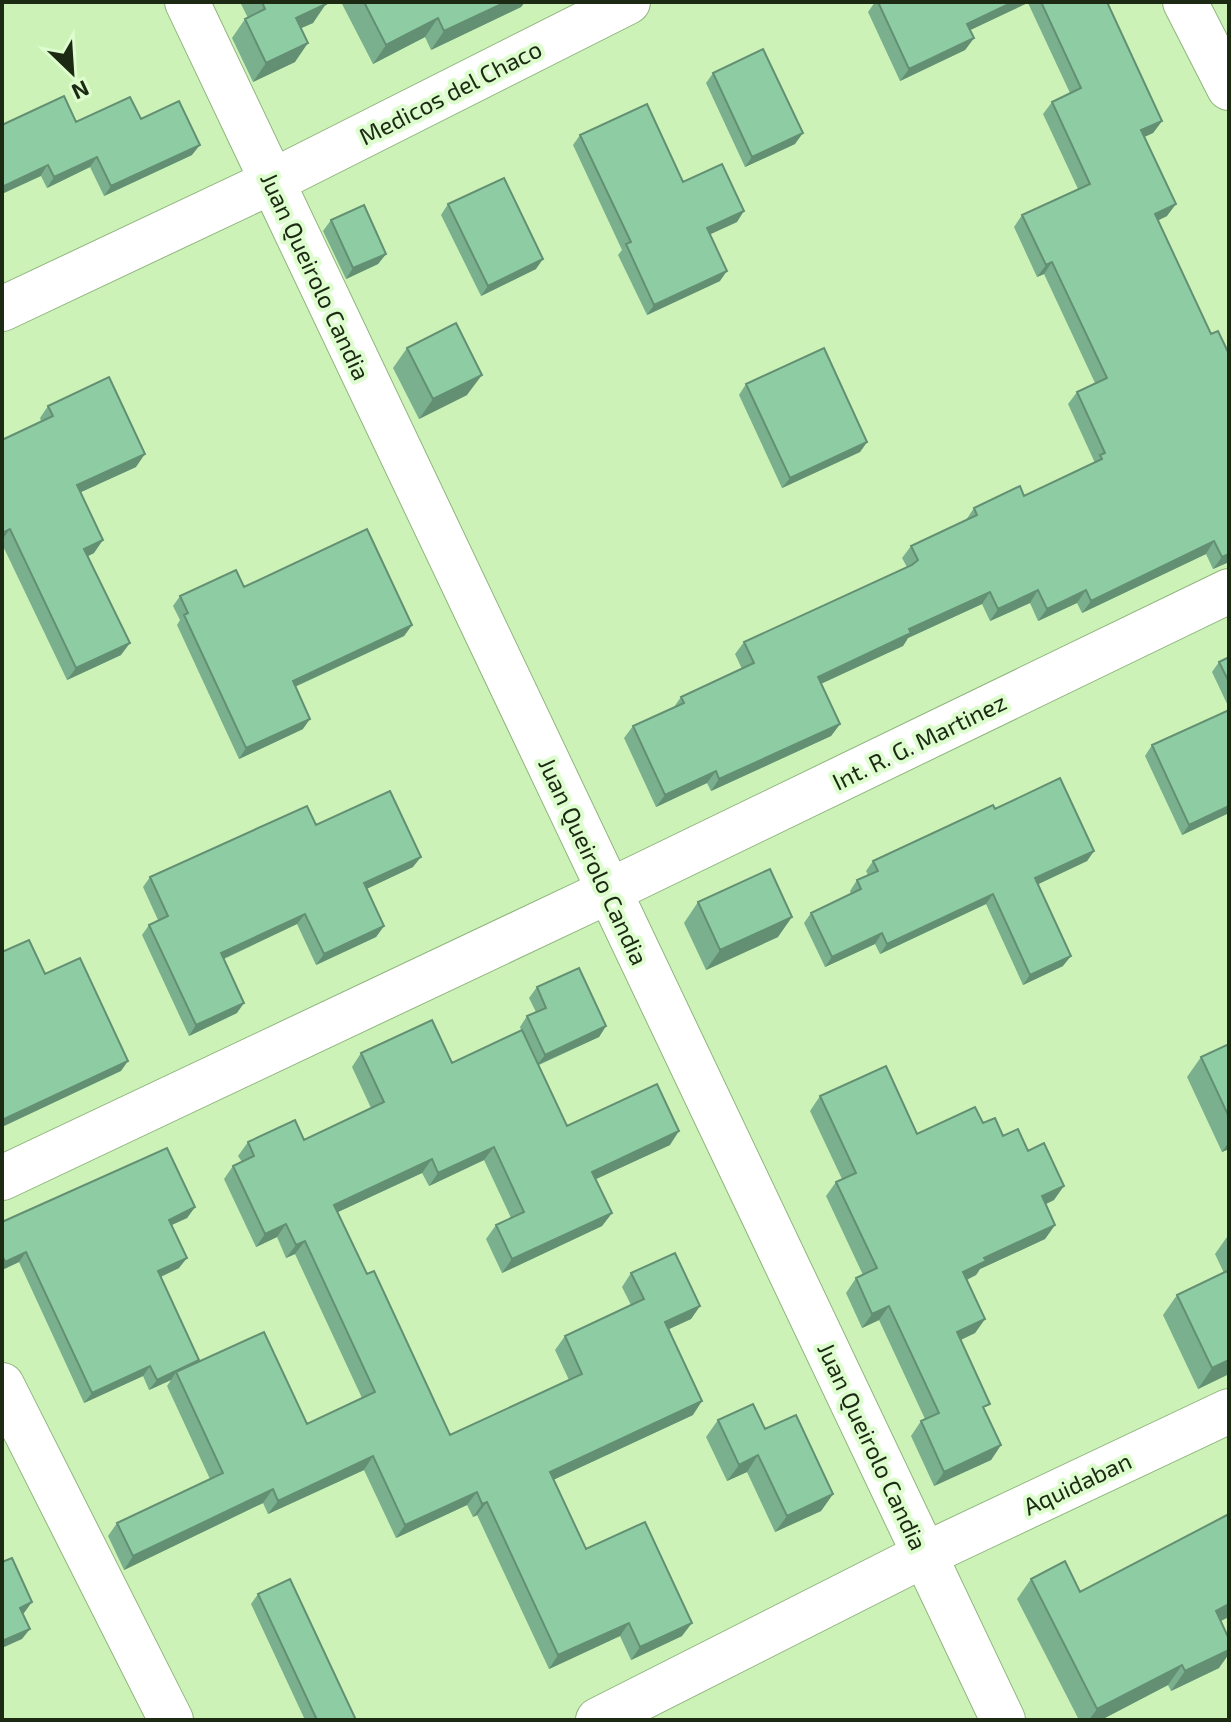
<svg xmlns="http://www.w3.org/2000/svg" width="1231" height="1722" font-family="'Exo 2',sans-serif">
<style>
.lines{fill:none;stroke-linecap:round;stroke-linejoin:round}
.minor-casing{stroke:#90b57d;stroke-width:46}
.minor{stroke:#fff;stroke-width:44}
.wall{fill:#7ab08d}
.shaded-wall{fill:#639073}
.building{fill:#8ecda4;stroke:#639073;stroke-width:2}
.labels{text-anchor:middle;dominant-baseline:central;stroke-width:8;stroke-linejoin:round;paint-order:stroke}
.street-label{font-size:24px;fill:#1c2a14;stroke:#defdce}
</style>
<rect width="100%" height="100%" fill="#ccf2b8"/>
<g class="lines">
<defs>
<path id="minor" d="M187,2L1003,1720
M1185,2L1229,88
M2,309L271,182L628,2
M2,1178L609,891L1229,591
M2,1385L171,1720
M598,1720L924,1555L1229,1411"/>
</defs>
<use href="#minor" class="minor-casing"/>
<use href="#minor" class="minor"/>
</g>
<path class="wall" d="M240,2H325L313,23L301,28L295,62L253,82L232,38L245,19L248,18Z
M341,2H525L521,7L431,50L425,37L373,64Z
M875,2H1107L1162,121L1153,133L1144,137L1167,216L1158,220L1229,562L1213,569L1206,554L1082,613L1077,603L1038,621L1030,603L990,621L982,604L908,638L903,646L821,683L840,724L831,736L711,791L707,783L656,807L624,738L633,726L674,707L681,697L742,669L735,654L744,642L907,567L902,558L911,546L966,520L974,508L1024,496L1095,463L1068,404L1077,392L1095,383L1044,274L1037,277L1014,227L1022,215L1078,189L1043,114L1052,102L1070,93L1028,3L970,30L974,38L965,50L900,81L868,12Z
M713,73L795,144L745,167L706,83Z
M141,119L192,155L104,196L90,167L47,188L41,176L76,122Z
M580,135L683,182L737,222L710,234L720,281L647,315L618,255L622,250L573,145Z
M448,204L536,269L481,296L441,215Z
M331,220L386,254L378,264L346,279L323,231Z
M407,348L467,395L419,419L393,368Z
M746,384L867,442L860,452L782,488L739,395Z
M48,406L136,467L81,492L94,553L88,556L121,655L67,680L2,544V440L41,421L40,418Z
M244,587L412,625L404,636L295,687L303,729L239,759L177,625L180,620L173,606L180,596Z
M1229,657V708L1212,672L1219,662Z
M1152,745L1229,813L1182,835L1145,756Z
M995,809L1094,851L1087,861L1038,884L1063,966L1023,985L986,904L880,954L875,944L825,967L804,923L811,913L851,894L850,891L857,880L868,875L866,871L873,861Z
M316,825L413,867L366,889L384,926L376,937L316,965L297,924L224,959L237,1013L189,1036L142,935L149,925L158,920L143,887L150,877Z
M698,902L778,937L706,970L684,923Z
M537,987L606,1026L599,1037L539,1065L567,1126L670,1145L596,1179L612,1213L602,1226L502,1273L486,1239L496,1225L511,1218L484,1160L429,1186L422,1173L338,1212L367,1274L450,1435L569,1380L555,1350L565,1336L631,1305L622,1287L631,1273L700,1306L691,1319L669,1329L693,1415L553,1480L586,1549L682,1636L631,1660L620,1636L549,1669L477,1515L473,1517L467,1505L396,1538L364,1470L268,1514L263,1503L124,1570L108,1536L117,1523L210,1479L167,1386L171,1380L149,1390L143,1376L84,1403L19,1262L2,1270V1222L195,1207L187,1218L171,1225L179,1268L161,1277L199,1360L197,1363L307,1424L362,1398L295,1254L286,1258L277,1237L256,1247L224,1179L233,1166L242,1162L238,1156L248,1142L304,1140L371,1108L352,1067L361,1053L452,1063L521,1030L520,1027L527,1016L536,1012L529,998Z
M1229,1044V1149L1222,1152L1187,1077L1201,1057Z
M820,1096L917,1134L983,1123L1028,1151L1054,1200L1045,1204L1055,1225L1045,1239L980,1269L976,1275L967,1280L985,1319L975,1333L961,1340L985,1411L1001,1445L991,1460L934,1486L911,1436L921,1421L925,1419L879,1320L862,1328L846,1293L856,1278L863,1275L826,1196L836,1182L842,1179L810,1111Z
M1229,1234V1374L1198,1389L1163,1315L1177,1295L1224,1273L1215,1254Z
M718,1420L765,1429L833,1494L821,1511L775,1532L747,1472L727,1481L706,1437Z
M1031,1579L1080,1592L1221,1621L1219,1668L1171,1691L1168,1685L1101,1720H1079L1017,1599Z
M258,1594L356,1720H305L251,1604Z"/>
<path class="shaded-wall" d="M506,2H525L521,7L431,50L444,31Z
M1013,2H1029L958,36L967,24Z
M326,4L313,23L283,36L296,18Z
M438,18L425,37L373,64L386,45Z
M974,38L965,50L900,81L909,69Z
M308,43L295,62L253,82L266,63Z
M1162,121L1153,133L1133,142L1141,130Z
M803,133L795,144L745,167L752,157Z
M200,145L192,155L104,196L111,186Z
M97,157L90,167L47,188L54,177Z
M48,165L41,176L2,194V187Z
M1176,204L1167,216L1147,226L1155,214Z
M744,211L737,222L700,239L707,228Z
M386,254L378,264L346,279L353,268Z
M543,259L536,269L481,296L488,286Z
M1052,262L1044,274L1037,277L1046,265Z
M727,271L720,281L647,315L654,305Z
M482,375L467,395L419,419L433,399Z
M867,442L860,452L782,488L790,478Z
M145,454L136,467L68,498L77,485Z
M10,529L2,540V533Z
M103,540L94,553L76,562L84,549Z
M1214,541L1206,554L1082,613L1091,601Z
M1229,554V562L1213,569L1222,557Z
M1038,590L1030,603L990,621L998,609Z
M1086,590L1077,603L1038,621L1047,609Z
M990,592L982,604L908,638L903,646L810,689L818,677L909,629Z
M412,625L404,636L285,691L293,681Z
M130,643L121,655L67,680L76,668Z
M310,719L303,729L239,759L246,748Z
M840,724L831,736L711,791L719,779Z
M716,771L707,783L656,807L665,795Z
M1229,806V813L1182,835L1189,825Z
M1094,851L1087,861L1028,889L1035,878Z
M421,857L413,867L356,894L364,883Z
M993,894L986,904L880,954L887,944Z
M305,914L297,924L214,963L221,953Z
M792,917L778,937L706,970L720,950Z
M384,926L376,937L316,965L324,954Z
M882,933L875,944L825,967L832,957Z
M1071,956L1063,966L1023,985L1030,975Z
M244,1003L237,1013L189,1036L196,1025Z
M606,1026L599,1037L537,1065L545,1055Z
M128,1061L121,1071L2,1127V1120Z
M679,1131L670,1145L583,1185L592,1172Z
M1229,1142V1149L1222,1152Z
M494,1147L484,1160L429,1186L438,1173Z
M432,1159L422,1173L325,1218L334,1205Z
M1064,1186L1054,1200L1032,1211L1042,1196Z
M195,1207L187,1218L161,1230L169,1220Z
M612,1213L602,1226L502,1273L512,1259Z
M286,1224L277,1237L256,1247L265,1234Z
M1055,1225L1045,1239L980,1269L976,1275L953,1286L963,1272L984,1258Z
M305,1241L295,1254L286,1258L296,1245Z
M26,1252L19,1262L2,1270V1266L5,1262Z
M187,1258L179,1268L151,1281L158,1271Z
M700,1306L691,1319L656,1335L665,1322Z
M889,1306L879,1320L862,1328L872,1314Z
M985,1319L975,1333L947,1346L957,1332Z
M199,1360L192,1370L176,1372L171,1380L149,1390L157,1380Z
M1229,1360V1374L1198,1389L1212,1368Z
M150,1366L143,1376L84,1403L92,1393Z
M702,1401L693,1415L540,1486L550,1472Z
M1001,1445L991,1460L934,1486L944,1472Z
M758,1455L747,1472L727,1481L739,1465Z
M373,1456L364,1470L268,1514L278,1501Z
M273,1489L263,1503L124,1570L133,1556Z
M477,1492L467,1505L396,1538L405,1525Z
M833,1494L821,1511L775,1532L787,1516Z
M487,1502L477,1515L473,1517L482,1504Z
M32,1602L24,1613L13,1618L20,1608Z
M1229,1604V1617L1201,1631L1216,1611Z
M629,1623L620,1636L549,1669L558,1655Z
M692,1623L682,1636L631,1660L640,1647Z
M30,1629L22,1639L2,1648V1641Z
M1229,1650V1654L1219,1668L1171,1691L1185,1671Z
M1182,1665L1168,1685L1101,1720H1089L1097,1709Z"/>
<path class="building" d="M262,2H325L326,4L296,18L308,43L266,63L245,19L265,9Z
M364,2H506L444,31L438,18L386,45Z
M878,2H1013L967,24L974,38L909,69Z
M1041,2H1107L1162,121L1141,130L1176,204L1155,214L1211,334L1218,331L1229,354V554L1222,557L1214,541L1091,601L1086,590L1047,609L1038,590L998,609L990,592L909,629L911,633L818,677L840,724L719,779L716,771L665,795L633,726L684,703L681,697L754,663L744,642L912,565L918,560L911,546L977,515L974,508L1020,486L1024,496L1102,459L1100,455L1105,453L1077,392L1107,378L1052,262L1046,265L1022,215L1090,184L1052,102L1081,88Z
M763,49L803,133L752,157L713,73Z
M64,96L76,122L130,97L141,119L179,101L200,145L111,186L97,157L54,177L48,165L2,187V125Z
M647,104L683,182L722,164L744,211L707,228L727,271L654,305L626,244L631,242L580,135Z
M504,178L543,259L488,286L448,204Z
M364,205L386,254L353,268L331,220Z
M456,323L482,375L433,399L407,348Z
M824,348L867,442L790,478L746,384Z
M109,377L145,454L77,485L103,540L84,549L130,643L76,668L10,529L2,533V440L53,416L48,406Z
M367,529L412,625L293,681L310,719L246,748L184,615L188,613L180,596L236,570L244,587Z
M1229,657V682L1219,662Z
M1229,710V770L1228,771L1229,806L1189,825L1152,745Z
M1060,778L1094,851L1035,878L1071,956L1030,975L993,894L887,944L882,933L832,957L811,913L861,889L857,880L878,871L873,861L993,805L995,809Z
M390,791L421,857L364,883L384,926L324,954L305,914L221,953L244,1003L196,1025L149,925L168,916L150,877L307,806L316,825Z
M770,869L792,917L720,950L698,902Z
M29,940L45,974L80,958L128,1061L2,1120V952Z
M579,968L606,1026L545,1055L527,1016L546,1008L537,987Z
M432,1020L452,1063L522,1030L567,1126L657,1084L679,1131L592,1172L612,1213L512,1259L496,1225L524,1212L494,1147L438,1173L432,1159L334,1205L367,1274L374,1271L450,1435L582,1374L565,1336L644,1299L631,1273L675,1253L700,1306L665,1322L702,1401L550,1472L586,1549L645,1522L692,1623L640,1647L629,1623L558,1655L487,1502L482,1504L477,1492L405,1525L373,1456L278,1501L273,1489L133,1556L117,1523L223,1473L176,1372L264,1332L307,1424L375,1392L305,1241L296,1245L286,1224L265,1234L233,1166L254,1156L248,1142L295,1120L304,1140L384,1102L361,1053Z
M1229,1044V1117L1201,1057Z
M886,1066L917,1134L975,1107L983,1123L995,1118L1003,1136L1018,1129L1028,1151L1044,1143L1064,1186L1042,1196L1055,1225L984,1258L986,1261L963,1272L985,1319L957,1332L990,1404L983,1407L1001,1445L944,1472L921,1421L939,1413L889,1306L872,1314L856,1278L877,1268L836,1182L856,1173L820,1096Z
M167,1148L195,1207L169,1220L187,1258L158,1271L199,1360L157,1380L150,1366L92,1393L26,1252L5,1262L2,1255V1222Z
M1227,1271L1229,1276V1360L1212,1368L1177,1295Z
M753,1404L765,1429L796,1415L833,1494L787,1516L758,1455L739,1465L718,1420Z
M1229,1514V1604L1216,1611L1229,1639V1650L1185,1671L1182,1665L1097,1709L1031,1579L1065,1561L1080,1592Z
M12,1558L32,1602L20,1608L30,1629L2,1641V1562Z
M290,1579L356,1720H317L258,1594Z"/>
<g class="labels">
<g class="street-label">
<text transform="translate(450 92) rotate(-27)">Medicos del Chaco</text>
<text transform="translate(316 276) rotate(65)">Juan Queirolo Candia</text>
<text transform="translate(919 741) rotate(-26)">Int. R. G. Martinez</text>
<text transform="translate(594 861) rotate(65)">Juan Queirolo Candia</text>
<text transform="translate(873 1446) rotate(65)">Juan Queirolo Candia</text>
<text transform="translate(1077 1483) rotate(-25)">Aquidaban</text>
</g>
</g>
<rect width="1231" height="1722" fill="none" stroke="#1c2a14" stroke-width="8"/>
<g transform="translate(72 72) rotate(155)" stroke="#defdce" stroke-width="6" paint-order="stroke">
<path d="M0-6L14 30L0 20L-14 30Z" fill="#1c2a14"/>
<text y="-12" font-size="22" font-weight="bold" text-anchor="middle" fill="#1c2a14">N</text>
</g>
</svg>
